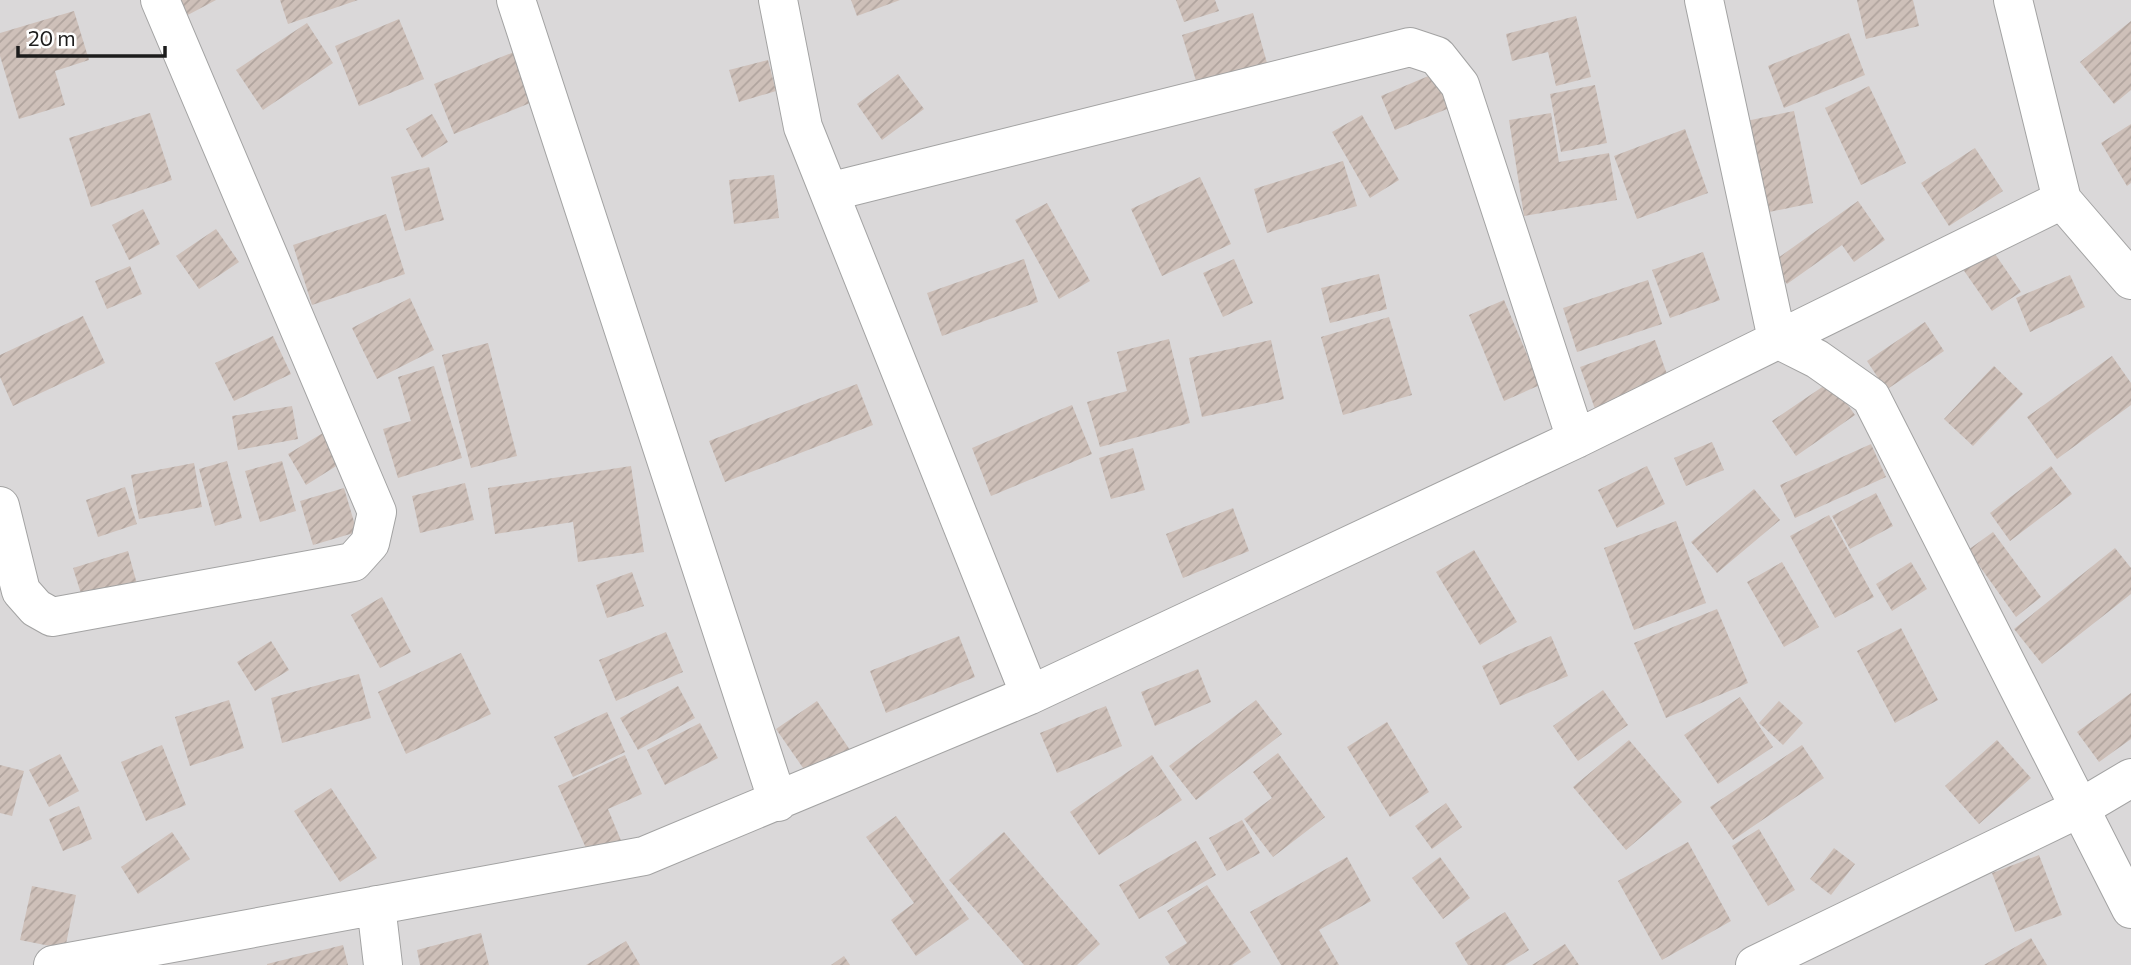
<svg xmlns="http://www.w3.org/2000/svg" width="2131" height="965" font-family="Commissioner,sans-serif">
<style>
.residential{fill:#dad8d9}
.building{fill:url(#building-hatch)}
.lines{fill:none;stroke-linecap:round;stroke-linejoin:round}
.minor-casing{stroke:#a3a3a3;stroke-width:40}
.minor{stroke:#fff;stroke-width:38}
</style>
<defs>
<pattern id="building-hatch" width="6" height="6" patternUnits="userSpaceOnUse" patternTransform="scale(1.75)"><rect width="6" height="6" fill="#cec0b9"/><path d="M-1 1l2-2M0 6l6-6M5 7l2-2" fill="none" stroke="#b0a49e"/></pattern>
</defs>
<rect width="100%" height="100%" fill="#eee8e0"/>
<path class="residential" d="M0,0H2131V965H0Z"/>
<path class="building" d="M175,0H216L184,17Z
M280,0H358L288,24Z
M851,0H900L857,16Z
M1176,0H1215L1219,11L1184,22Z
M1857,0H1913L1919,26L1866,39Z
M74,11L89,60L55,71L65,105L19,119L0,56V33Z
M1253,13L1267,63L1197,84L1182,35Z
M1576,16L1591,77L1556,86L1548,52L1512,61L1506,34Z
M399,19L424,79L359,106L335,46Z
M2131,21V90L2114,104L2080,62Z
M307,23L333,63L263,110L236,70Z
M1849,33L1865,75L1784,108L1768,66Z
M514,52L535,101L454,134L434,84Z
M768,60L776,91L739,102L729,70Z
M1438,72L1452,107L1395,130L1381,96Z
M898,74L924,109L882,140L857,104Z
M1595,85L1607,143L1561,152L1550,94Z
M1869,86L1906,163L1861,185L1825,108Z
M1794,111L1813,203L1764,213L1746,121Z
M150,113L172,180L91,207L69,138Z
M1551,113L1559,162L1609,153L1617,200L1524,216L1509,120Z
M432,114L448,142L422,158L406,129Z
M1362,115L1399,180L1370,198L1332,132Z
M2131,124V183L2127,186L2101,143Z
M1685,129L1708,193L1637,219L1614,156Z
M1975,148L2003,191L1949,226L1921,183Z
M1343,161L1357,206L1267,233L1254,189Z
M429,167L444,220L405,231L391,177Z
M774,175L779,218L734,224L729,180Z
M1200,177L1231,244L1162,276L1131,209Z
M1858,201L1885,240L1854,262L1842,245L1787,284L1771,263Z
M1047,203L1090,281L1059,299L1015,220Z
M143,209L160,244L129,260L112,225Z
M386,214L405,274L312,305L293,245Z
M216,229L239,262L199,289L176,256Z
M1989,245L2021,292L1992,311L1960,265Z
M1703,252L1720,300L1670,318L1652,270Z
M1024,259L1038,302L942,336L927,293Z
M1234,259L1253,303L1223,317L1203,273Z
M130,266L142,294L107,309L95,281Z
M1379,274L1387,309L1330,323L1321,288Z
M2070,275L2085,307L2030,332L2016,298Z
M1648,280L1662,324L1577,352L1563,308Z
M410,298L434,350L377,379L352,328Z
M1504,300L1540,385L1504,401L1469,315Z
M83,316L105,363L13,406L0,377V355Z
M1389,317L1412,395L1343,415L1321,337Z
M1925,322L1944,351L1886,390L1867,361Z
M273,336L291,374L234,401L215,363Z
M1169,339L1190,423L1100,447L1087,402L1127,391L1117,352Z
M1271,340L1284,399L1202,417L1189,358Z
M1655,340L1675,397L1600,423L1580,367Z
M488,343L517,456L471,468L442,355Z
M2112,356L2131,383V405L2057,459L2027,417Z
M434,366L462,458L398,478L383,429L411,421L398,377Z
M1994,366L2023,394L1973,446L1944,419Z
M1831,381L1855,415L1796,456L1772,421Z
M857,384L873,425L725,482L709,441Z
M1072,405L1092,454L991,496L972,448Z
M292,406L298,439L238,450L232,416Z
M323,433L341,463L306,485L288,454Z
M1712,442L1724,470L1686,486L1674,458Z
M1871,444L1886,477L1795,518L1780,485Z
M1133,448L1145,490L1111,499L1099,458Z
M227,461L242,518L215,526L199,469Z
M282,461L296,511L260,522L245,471Z
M194,463L202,507L139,519L131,475Z
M631,466L644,552L578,562L573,522L495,534L488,488Z
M1647,466L1665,504L1617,528L1598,490Z
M2051,466L2072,494L2010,541L1990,513Z
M465,483L474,520L420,533L412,496Z
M125,487L137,524L98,537L86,500Z
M344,488L357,532L313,545L300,501Z
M1754,489L1780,520L1717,573L1691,542Z
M1876,493L1893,526L1850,549L1832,516Z
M1233,508L1249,551L1183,578L1166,534Z
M1829,515L1874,597L1835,618L1790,536Z
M1676,521L1706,603L1634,630L1604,548Z
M1993,532L2041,597L2016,617L1968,550Z
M2115,548L2131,568V594L2042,664L2014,629Z
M1474,550L1517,622L1480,645L1436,572Z
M128,551L137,584L83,600L73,568Z
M1782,562L1819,627L1784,647L1747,582Z
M1911,562L1927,589L1892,611L1876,584Z
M632,572L644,606L607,618L596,585Z
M382,597L411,652L380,668L351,615Z
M1717,609L1748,683L1666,718L1634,643Z
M1901,628L1938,700L1895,723L1857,651Z
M666,632L683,672L616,701L599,660Z
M959,636L975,677L886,713L870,671Z
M1551,636L1568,676L1500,705L1482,666Z
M271,641L289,670L255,691L237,662Z
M461,653L491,714L406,754L378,692Z
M1198,669L1211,702L1155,726L1141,692Z
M359,674L371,718L282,743L271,698Z
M678,686L695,718L638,750L620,718Z
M1603,690L1628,725L1578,761L1553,726Z
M2131,693V739L2099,762L2077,732Z
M1740,697L1773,747L1718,784L1684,735Z
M229,700L244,748L190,766L175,717Z
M1256,700L1282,734L1196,800L1169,766Z
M817,701L850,750L810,778L776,729Z
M1779,701L1803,723L1783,745L1759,723Z
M1106,706L1122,746L1057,773L1040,733Z
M607,712L625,752L573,777L554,737Z
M1387,722L1429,792L1390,817L1347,747Z
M700,723L718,758L665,785L647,750Z
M1629,740L1682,802L1626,850L1573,787Z
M1997,740L2031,778L1979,824L1945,786Z
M162,745L186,805L146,821L121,762Z
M1802,745L1824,778L1733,840L1710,807Z
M1278,753L1325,817L1273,857L1244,819L1272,798L1253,772Z
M60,754L79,791L49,807L29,770Z
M625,755L642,794L608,809L622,843L590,857L558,786Z
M1152,755L1182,800L1099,855L1070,812Z
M0,765L24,771L12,816L0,813Z
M331,788L377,858L340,882L294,811Z
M1446,803L1462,827L1432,849L1415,826Z
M79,806L92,839L63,851L49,819Z
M896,816L969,919L916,956L891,920L914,903L866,837Z
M1242,820L1260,853L1227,871L1209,838Z
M1759,829L1795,890L1768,906L1732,846Z
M172,832L190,859L138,894L121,867Z
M1004,832L1100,944L1077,965H1024L949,880Z
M1196,841L1216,875L1139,919L1119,885Z
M1688,842L1731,921L1662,960L1618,881Z
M1834,848L1855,864L1831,895L1810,879Z
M2039,855L2062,915L2015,932L1992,873Z
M1347,857L1371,901L1319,930L1339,965H1281L1250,912Z
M1440,857L1470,898L1443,919L1412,878Z
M1207,885L1251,952L1232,965H1170L1165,957L1187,943L1167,911Z
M32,886L76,895L65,949L20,940Z
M1505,912L1529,950L1505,965H1468L1455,943Z
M481,933L489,965H420L417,950Z
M2031,938L2047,965H1984Z
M626,941L640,965H586Z
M1565,944L1579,965H1532Z
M343,945L348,965H267V964Z
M844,956L850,965H831Z"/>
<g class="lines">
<defs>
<path id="minor" d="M516,0L778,802
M778,0L803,127L1030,695
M1704,0L1777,339L1817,359L1871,397L2131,909
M2013,0L2062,200
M829,192L1410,47L1437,56L1460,85L1576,439
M0,506L21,591L36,608L52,617L353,562L370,543L377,512L160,0
M376,905L383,965
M53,965L644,856L1030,695L1576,439L2062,200L2131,280
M1755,965L2082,807L2131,778"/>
</defs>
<use href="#minor" class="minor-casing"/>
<use href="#minor" class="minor"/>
</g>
<path d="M18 46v10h147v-10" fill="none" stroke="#1c1c1c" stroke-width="3.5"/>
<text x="28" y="46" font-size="21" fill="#1c1c1c" stroke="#ffffff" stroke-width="5" paint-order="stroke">20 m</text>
</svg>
